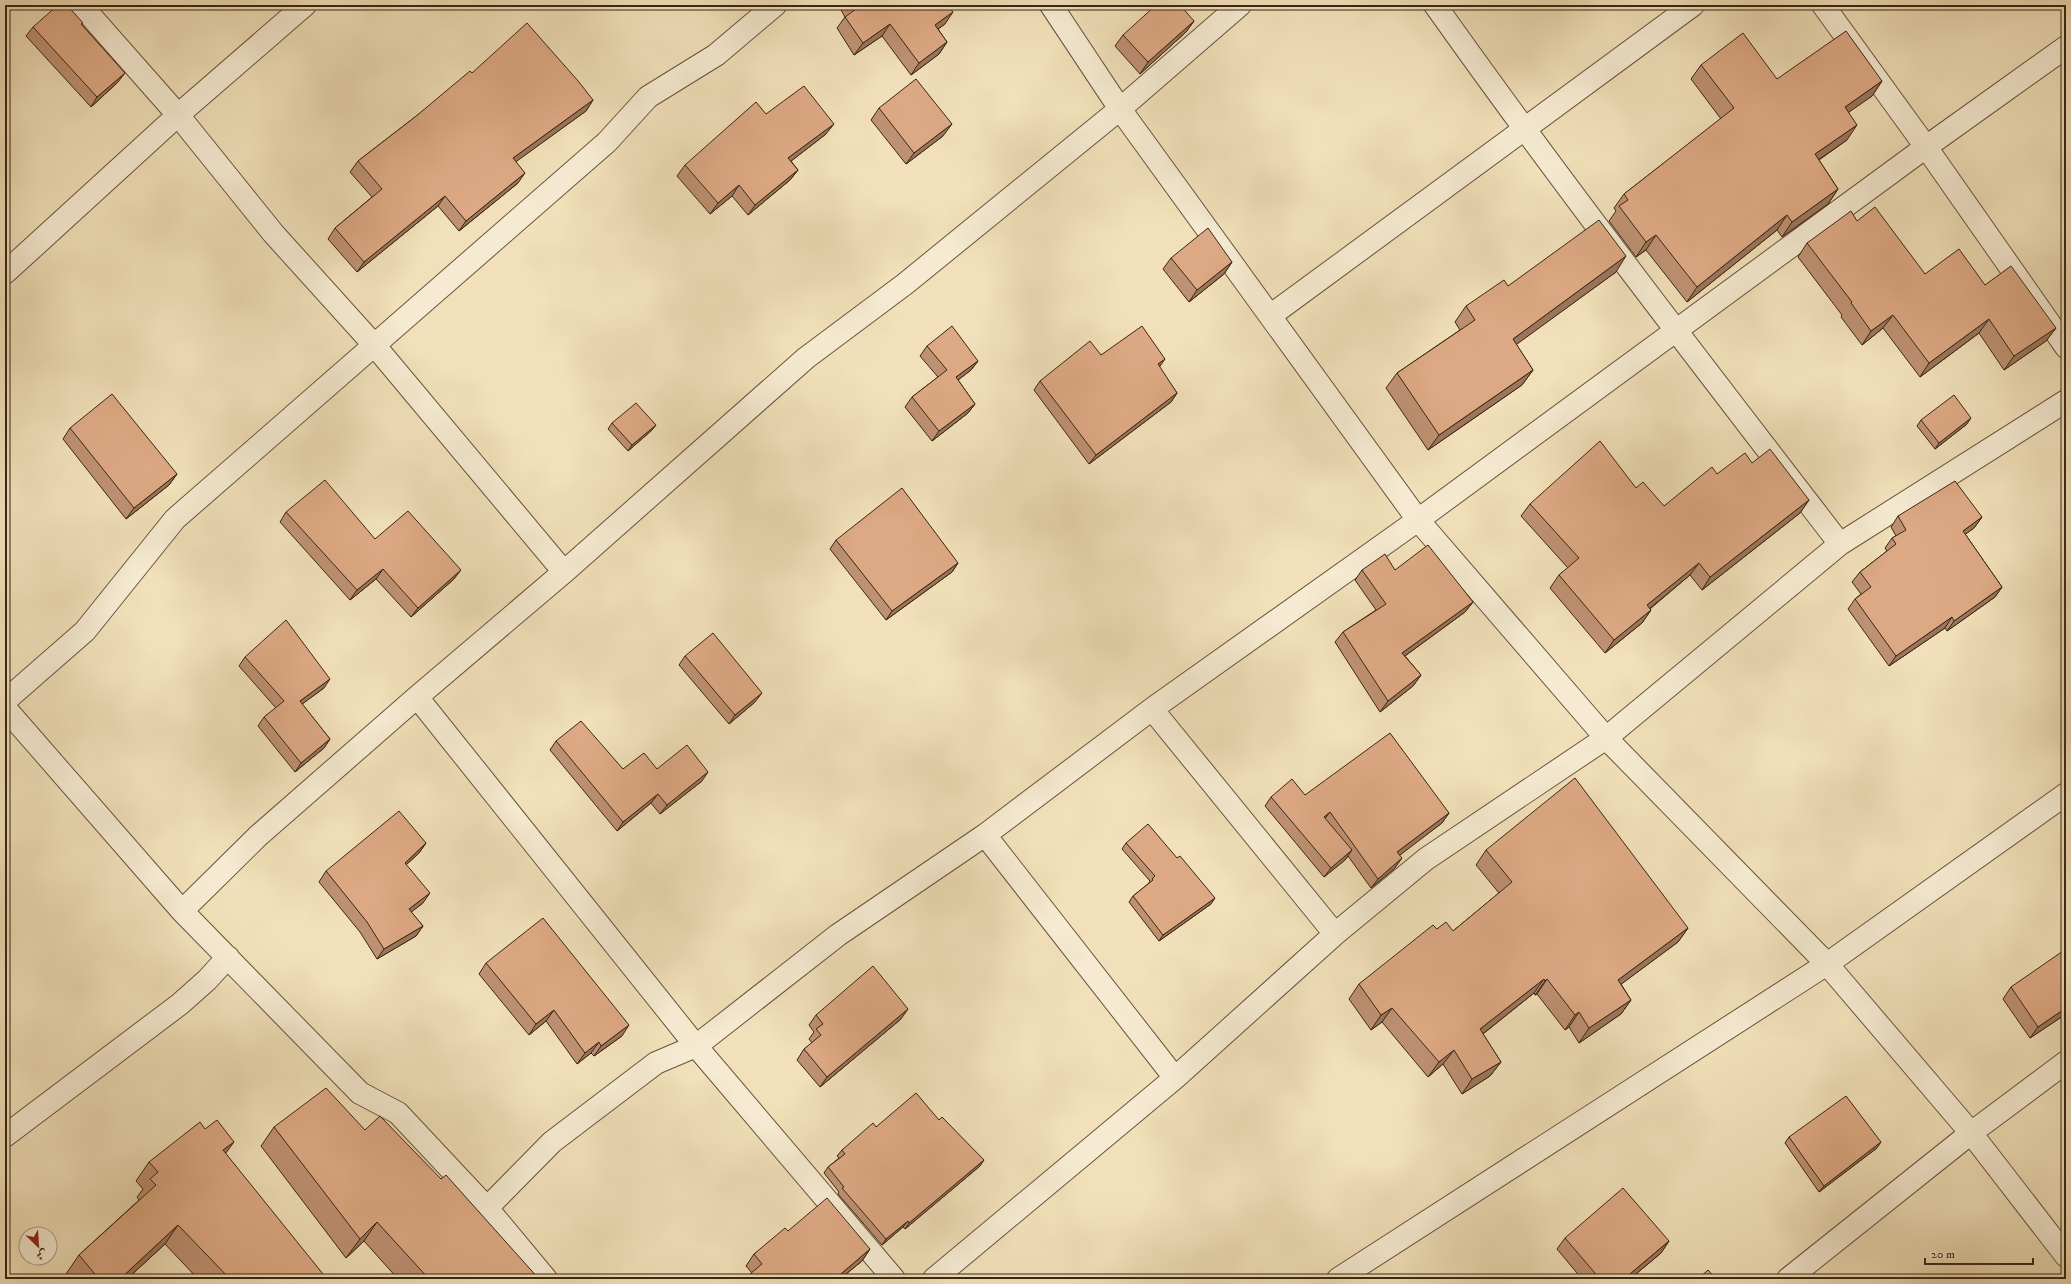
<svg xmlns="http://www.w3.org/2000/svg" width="2071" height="1284" font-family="'IM FELL DW Pica',Amiri,serif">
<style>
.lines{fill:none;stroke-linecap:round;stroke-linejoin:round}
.minor-casing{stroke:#67543c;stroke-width:24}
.minor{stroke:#f6ebd2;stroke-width:22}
.wall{fill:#be9172;stroke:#392613}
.shaded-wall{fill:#9b765c;stroke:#392613}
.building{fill:#dda984;stroke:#392613}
</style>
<rect width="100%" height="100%" fill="#f1e0b9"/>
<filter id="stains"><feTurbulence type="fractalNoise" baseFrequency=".005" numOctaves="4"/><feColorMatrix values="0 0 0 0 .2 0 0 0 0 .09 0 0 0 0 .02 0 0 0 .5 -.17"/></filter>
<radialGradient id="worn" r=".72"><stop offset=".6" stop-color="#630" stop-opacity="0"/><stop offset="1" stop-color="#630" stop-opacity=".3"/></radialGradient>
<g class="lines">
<defs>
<path id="minor" d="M81,5L178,115L273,233L375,346L564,572
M1051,5L1120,109L1418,520L1606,738L1827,964L1971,1133L2066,1256
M1435,5C1565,188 1703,366 1840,544
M1823,5L1926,147L2066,347
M5,273L178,115L305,5
M1270,316L1693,5
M417,697L696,1046L894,1279
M5,701L85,631L175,519L607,142L648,97L716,55L775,5
M5,708L182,911L360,1093L398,1113L487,1208L546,1279
M1152,709L1335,934
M985,835L1175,1078
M182,911L258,836L417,697L564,572L806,358L905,284L1120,109L1240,5
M5,1136L180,1004L207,980L228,957
M487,1208L552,1142L656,1063L696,1046L838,935L985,835L1152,709L1418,520L1926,147L2066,47
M934,1279L1175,1078L1335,934L1426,859L1606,738L1840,544L2066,401
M1338,1279L1827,964L2066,794
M1788,1279L1971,1133L2066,1062"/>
</defs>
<use href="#minor" class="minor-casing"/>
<use href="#minor" class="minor"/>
</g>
<path class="wall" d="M838,5H947L945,24L938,29L947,42L939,54L911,75L882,36L854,55L837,28L845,17Z
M1136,5H1147L1141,10Z
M1194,21L1186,32L1140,74L1115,46L1123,35Z
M82,25L118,82L91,107L26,36L33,27Z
M1701,65L1777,79L1882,81L1872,96L1848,112L1847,140L1819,160L1838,189L1828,204L1782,237L1777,230L1687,302L1646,250L1636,257L1609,221L1616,211L1614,208L1624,194L1721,119L1691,79Z
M472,73L593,100L586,111L516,161L518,183L459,231L438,206L357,272L328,239L335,228L372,197L350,172L358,161Z
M879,108L943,136L906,164L871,120Z
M766,114L826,134L791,161L798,170L790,180L748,215L732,196L710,214L677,176L685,165Z
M1857,221L1925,274L1985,285L2056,328L2046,341L2004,370L1979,333L1920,377L1883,328L1862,345L1841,317L1842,315L1798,257L1807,243Z
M1171,258L1232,262L1224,274L1189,302L1163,269Z
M1616,272L1516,344L1533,370L1522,385L1428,450L1386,388L1397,373L1460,330L1455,322L1466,306L1508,286Z
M927,346L978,361L971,370L958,380L975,404L968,413L932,441L905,407L912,397L938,377L920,356Z
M1101,355L1159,367L1177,393L1171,402L1089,464L1034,390L1040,381Z
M1921,420L1967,424L1935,449L1917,426Z
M612,423L656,425L651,431L628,451L608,429Z
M70,428L177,474L169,485L126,519L63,439Z
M1752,463L1809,500L1800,513L1702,590L1690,575L1650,609L1651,610L1642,623L1605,653L1550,588L1559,575L1568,568L1521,516L1530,504L1636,488L1664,506L1717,474Z
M286,512L375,539L454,579L411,617L376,579L350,600L280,522Z
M1898,516L1982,517L1974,528L1965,534L2002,587L1995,597L1947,631L1945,628L1889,666L1848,609L1855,599L1861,594L1852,582L1860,572L1887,551L1885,548L1892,538L1896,536L1891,527Z
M836,540L958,563L952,572L886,620L830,549Z
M1362,570H1395L1473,602L1465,612L1405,656L1421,675L1413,686L1380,712L1335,642L1343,632L1376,610L1355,580Z
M685,656L755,702L729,724L679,665Z
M245,657L324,688L302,704L330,739L324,748L295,772L258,726L264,717L276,708L239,666Z
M556,741L623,769H657L702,781L660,814L651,803L617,831L550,750Z
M1305,795L1449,813L1442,823L1399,855L1395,868L1371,888L1348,856L1345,860L1324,877L1265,806L1271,797Z
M426,843L419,853L406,865L423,903L411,912L423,926L416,936L377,959L360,932L319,882L326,871Z
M1126,843L1211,904L1159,941L1129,902L1133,896L1148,884L1150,881L1122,849Z
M1486,850L1688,928L1678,942L1621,984L1631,1000L1621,1014L1579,1043L1569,1027L1565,1030L1537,994L1535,995L1534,993L1483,1034L1501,1062L1490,1076L1462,1094L1443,1064L1428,1077L1382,1022L1371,1030L1349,999L1359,984L1437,929L1453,931L1499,893L1476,865Z
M486,963L622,1036L594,1056L591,1053L577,1064L546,1021L529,1035L479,974Z
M2011,987L2066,1014L2030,1038L2003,999Z
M816,1015L901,1019L820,1087L797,1060L804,1049L812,1043L809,1039L814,1032L809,1025Z
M939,1120L980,1166L905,1229L903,1227L882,1245L838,1194L839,1192L824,1173L828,1167L839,1158L837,1156L842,1150L876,1127Z
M274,1127L365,1130L441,1179L539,1279H398L364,1241L346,1258L261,1146Z
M1789,1137L1877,1148L1819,1192L1785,1143Z
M225,1153L319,1279H198L165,1244L127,1279H70L66,1274L79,1255L139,1200L137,1197L143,1189L136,1181L149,1162Z
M788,1231L870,1249L862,1261L840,1279H744L752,1273L746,1266L754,1254Z
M1565,1238L1669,1241L1661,1253L1630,1279H1582L1557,1249Z"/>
<path class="shaded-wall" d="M1145,5H1147L1141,10Z
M953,12L945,24L927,37L935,25Z
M1194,21L1186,32L1140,74L1148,62Z
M890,24L882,36L854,55L863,43Z
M947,42L939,54L911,75L919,63Z
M125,73L118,82L91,107L97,97Z
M1882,81L1872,96L1835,122L1845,107Z
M593,100L586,111L506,169L513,158Z
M834,124L826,134L781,169L788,158Z
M952,124L943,136L906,164L914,153Z
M1857,125L1847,140L1805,169L1815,154Z
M798,170L790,180L748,215L755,205Z
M525,173L518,183L459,231L466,221Z
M739,185L732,196L710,214L718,203Z
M1838,189L1828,204L1782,237L1792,222Z
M445,196L438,206L357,272L364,262Z
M1787,215L1777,230L1687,302L1697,287Z
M1656,235L1646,250L1636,257L1646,242Z
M1626,256L1616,272L1502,355L1513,339Z
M1232,262L1224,274L1189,302L1197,290Z
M1893,315L1883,328L1862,345L1871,331Z
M1989,319L1979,333L1920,377L1929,363Z
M2056,328L2046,341L2004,370L2014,356Z
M1165,359L1158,369V364Z
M978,361L971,370L949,387L956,377Z
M1533,370L1522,385L1428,450L1439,435Z
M1177,393L1171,402L1089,464L1096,455Z
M975,404L968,413L932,441L939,431Z
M1971,418L1967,424L1935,449L1939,443Z
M656,425L651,431L628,451L632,445Z
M177,474L169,485L126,519L134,508Z
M1809,500L1800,513L1702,590L1710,577Z
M1982,517L1974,528L1955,542L1963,531Z
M958,563L952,572L886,620L892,611Z
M1699,563L1690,575L1638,618L1647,605Z
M383,569L376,579L350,600L357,590Z
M461,570L454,579L411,617L418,608Z
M2002,587L1995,597L1947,631L1954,621Z
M1473,602L1465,612L1395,663L1402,653Z
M1651,610L1642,623L1605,653L1614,640Z
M1952,617L1945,628L1889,666L1896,656Z
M1421,675L1413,686L1380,712L1388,701Z
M330,679L324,688L294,710L300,701Z
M762,693L755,702L729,724L735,715Z
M330,739L324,748L295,772L301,763Z
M708,772L702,781L660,814L667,805Z
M658,794L651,803L617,831L623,822Z
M1330,812L1323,821L1324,817Z
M1449,813L1442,823L1391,862L1397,852Z
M426,843L419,853L397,873L405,863Z
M1352,850L1345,860L1324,877L1331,868Z
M1402,858L1395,868L1371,888L1378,879Z
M430,893L423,903L402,919L409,909Z
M1215,898L1211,904L1159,941L1163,935Z
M423,926L416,936L377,959L384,949Z
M1688,928L1678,942L1608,994L1618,980Z
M1544,979L1534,993L1470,1044L1480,1029Z
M1547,979L1537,994L1535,995L1545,981Z
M1631,1000L1621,1014L1579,1043L1589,1028Z
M1392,1008L1382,1022L1371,1030L1381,1015Z
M2066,1008V1014L2030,1038L2038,1027Z
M908,1009L901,1019L820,1087L827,1077Z
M554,1010L546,1021L529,1035L536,1024Z
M1579,1012L1569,1027L1565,1030L1575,1015Z
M629,1025L622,1036L594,1056L601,1046Z
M599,1042L591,1053L577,1064L585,1053Z
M1454,1050L1443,1064L1428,1077L1439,1062Z
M1501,1062L1490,1076L1462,1094L1472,1079Z
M234,1142L220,1161L223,1150Z
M1881,1142L1877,1148L1819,1192L1824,1186Z
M984,1160L980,1166L905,1229L909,1223Z
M908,1221L903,1227L882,1245L886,1239Z
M377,1222L364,1241L346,1258L360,1239Z
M178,1225L165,1244L127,1279H120Z
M1669,1241L1661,1253L1630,1279H1624Z
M870,1249L862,1261L840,1279H835Z"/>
<path class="building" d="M58,5H67L83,23L81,24L125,73L97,97L33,27Z
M854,5H947L953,12L935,25L947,42L919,63L890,24L863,43L845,17L856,9Z
M1156,5H1180L1194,21L1148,62L1123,35Z
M527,23L579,82L593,100L513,158L525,173L466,221L445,196L364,262L335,228L382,189L358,161L415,117L470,71L472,73Z
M1846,31L1882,81L1845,107L1857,125L1815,154L1838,189L1792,222L1787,215L1697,287L1656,235L1646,242L1619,206L1628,200L1624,194L1734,108L1701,65L1743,33L1777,79Z
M916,79L952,124L914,153L879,108Z
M804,86L834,124L788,158L798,170L755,205L739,185L718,203L685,165L756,102L766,114Z
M1875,207L1925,274L1959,249L1985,285L2011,266L2056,328L2014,356L1989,319L1929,363L1893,315L1871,331L1851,303L1852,302L1807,243L1851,211L1857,221Z
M1599,220L1626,256L1513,339L1533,370L1439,435L1397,373L1475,320L1466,306L1504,280L1508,286Z
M1208,228L1232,262L1197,290L1171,258Z
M952,326L978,361L956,377L975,404L939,431L912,397L947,370L927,346Z
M1142,326L1165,359L1158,364L1177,393L1096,455L1040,381L1090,341L1101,355Z
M112,394L177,474L134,508L70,428Z
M1954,395L1971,418L1939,443L1921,420Z
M636,403L656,425L632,445L612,423Z
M1600,441L1636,488L1643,482L1664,506L1712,467L1717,474L1745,453L1752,463L1770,449L1809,500L1710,577L1699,563L1647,605L1651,610L1614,640L1559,575L1579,558L1530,504Z
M325,480L375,539L408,511L461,570L418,608L383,569L357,590L286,512Z
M1955,481L1982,517L1963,531L2002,587L1954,621L1952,617L1896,656L1855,599L1871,587L1860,572L1896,544L1892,538L1906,530L1898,516Z
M902,488L958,563L892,611L836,540Z
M1428,545L1473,602L1402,653L1421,675L1388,701L1343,632L1386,604L1362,570L1385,554L1395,570Z
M286,620L330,679L300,701L330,739L301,763L264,717L284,701L245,657Z
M713,633L762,693L735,715L685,656Z
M581,721L623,769L644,753L657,769L687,745L708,772L667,805L658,794L623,822L556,741Z
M1390,733L1449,813L1397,852L1402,858L1378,879L1330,812L1324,817L1352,850L1331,868L1271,797L1292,779L1305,795Z
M1575,778L1688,928L1618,980L1631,1000L1589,1028L1579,1012L1575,1015L1547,979L1545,981L1544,979L1480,1029L1501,1062L1472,1079L1454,1050L1439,1062L1392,1008L1381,1015L1359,984L1433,925L1437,929L1446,922L1453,931L1512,882L1486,850Z
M399,811L426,843L405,863L430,893L409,909L423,926L384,949L367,922L326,871Z
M1148,824L1177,858L1180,856L1215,898L1163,935L1133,896L1153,880L1152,879L1155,876L1126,843Z
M543,918L629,1025L601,1046L599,1042L585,1053L554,1010L536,1024L486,963Z
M2063,951L2066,956V1008L2038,1027L2011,987Z
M873,966L908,1009L827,1077L804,1049L821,1035L816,1029L823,1024L816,1015Z
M326,1088L365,1130L380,1116L441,1179L446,1175L539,1279H429L377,1222L360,1239L274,1127Z
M916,1093L939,1120L942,1117L984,1160L909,1223L908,1221L886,1239L842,1188L844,1187L828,1167L845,1154L842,1150L873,1123L876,1127Z
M1846,1096L1881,1142L1824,1186L1789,1137Z
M217,1120L234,1142L223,1150L323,1274L318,1279H230L178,1225L120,1279H99L79,1255L156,1185L150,1179L158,1172L149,1162L200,1122L205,1129Z
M1623,1188L1669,1241L1624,1279H1600L1565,1238Z
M827,1198L870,1249L835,1279H744L762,1264L754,1254L785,1228L788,1231Z
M1708,1270L1716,1279H1698Z
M963,1274L967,1279H957Z"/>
<rect width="2071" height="1284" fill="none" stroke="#f1e0b9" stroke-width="20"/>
<rect x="6" y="6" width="2059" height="1272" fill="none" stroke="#392613" stroke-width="2"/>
<rect x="10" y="10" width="2051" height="1264" fill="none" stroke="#392613"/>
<g transform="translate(38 1246) rotate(155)"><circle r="19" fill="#f6ebd2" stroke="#aa9c86"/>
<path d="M0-3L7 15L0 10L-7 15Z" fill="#8f2418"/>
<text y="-6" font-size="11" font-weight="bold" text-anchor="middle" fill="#392613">ش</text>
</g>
<path d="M1925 1258v6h108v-6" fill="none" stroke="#392613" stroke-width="2"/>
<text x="1931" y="1258" font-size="12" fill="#392613" stroke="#f6ebd2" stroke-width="3" paint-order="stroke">20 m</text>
<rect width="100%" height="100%" filter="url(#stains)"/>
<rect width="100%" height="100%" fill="url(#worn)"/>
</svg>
